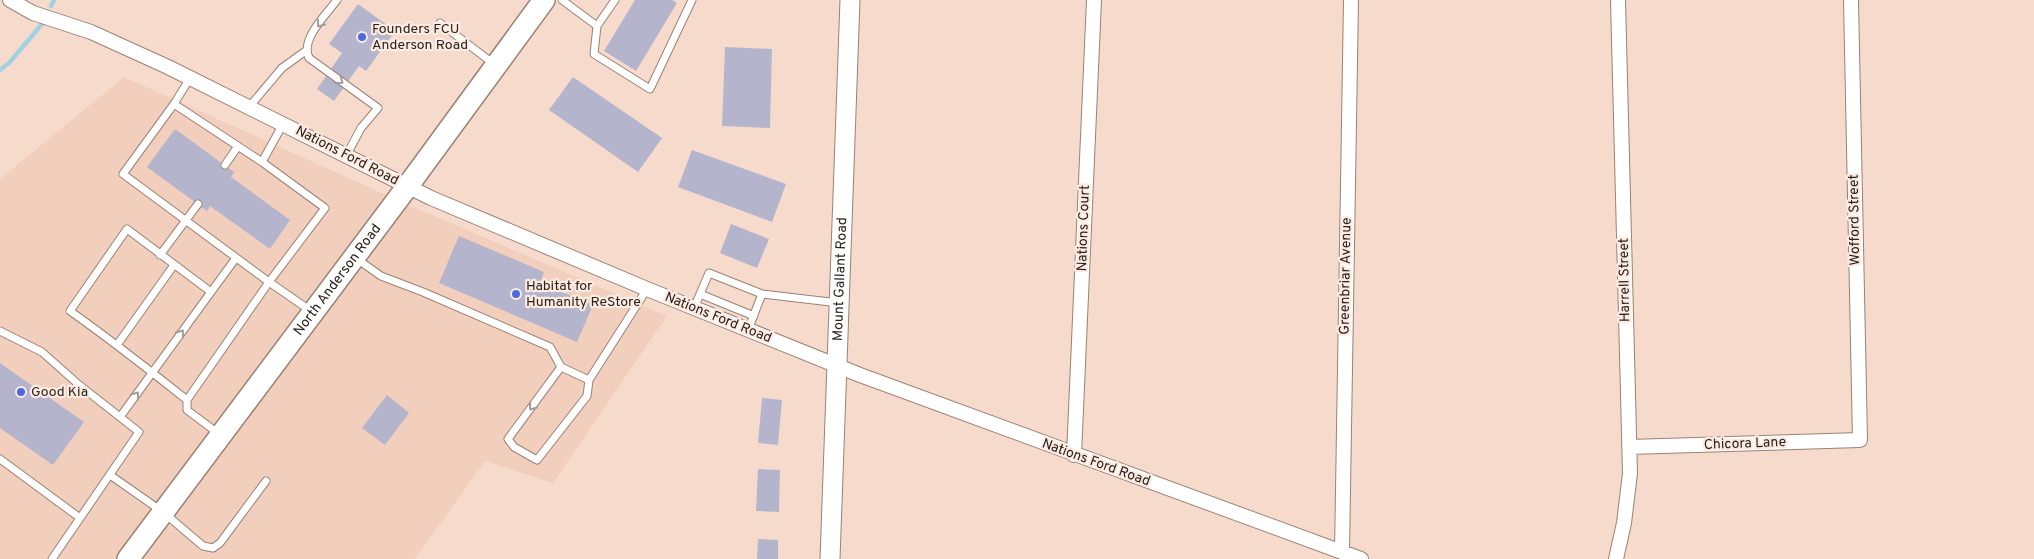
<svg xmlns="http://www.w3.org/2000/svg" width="2034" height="559" font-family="Overpass,sans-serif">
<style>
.built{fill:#f1cfbc}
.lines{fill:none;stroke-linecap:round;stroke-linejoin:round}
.stream{stroke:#a2d2e1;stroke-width:4.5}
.building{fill:#b5b4cd}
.lane-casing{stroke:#9a8274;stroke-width:9}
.street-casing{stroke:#9a8274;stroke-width:16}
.secondary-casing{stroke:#9a8274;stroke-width:21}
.primary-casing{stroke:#9a8274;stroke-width:24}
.lane{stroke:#fff;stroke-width:7}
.street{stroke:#fff;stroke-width:14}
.secondary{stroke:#fff;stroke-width:19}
.primary{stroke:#fff;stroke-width:21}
.oneway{stroke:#a09c99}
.poi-dot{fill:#4d6adf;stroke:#fbebe2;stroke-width:2}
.labels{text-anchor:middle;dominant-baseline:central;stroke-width:4.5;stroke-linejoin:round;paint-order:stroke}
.poi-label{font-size:14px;fill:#2c221c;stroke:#fbebe2;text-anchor:start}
.street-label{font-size:14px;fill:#2c221c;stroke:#fbebe2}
</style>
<rect width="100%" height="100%" fill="#f6dbcd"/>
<path class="built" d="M124,77L420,210L667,316L553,483L485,461L415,559H0V179Z"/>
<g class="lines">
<path class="stream" d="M51,6L54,0
M0,70L9,63L42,24"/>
</g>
<path class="building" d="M635,0H672L677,3L636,71L604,51Z
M358,4L395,31L366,71L359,66L334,101L317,89L342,53L329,44Z
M725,47L772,49L770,128L722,126Z
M573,77L662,138L638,172L549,110Z
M175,129L234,172L231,177L290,220L270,249L210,206L207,211L147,167Z
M692,150L786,184L772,222L678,187Z
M731,224L769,239L757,268L720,253Z
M459,236L544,272L540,283L593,305L577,342L439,283Z
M0,363L84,422L53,465L0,428Z
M387,395L409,413L385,445L362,428Z
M762,398L782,400L778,445L758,443Z
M758,469L780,470L779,512L756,511Z
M758,539L778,540V559H757Z"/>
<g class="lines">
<defs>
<path id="lane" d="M337,0C326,15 300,39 309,58L378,108L361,128L346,156
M562,0L597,26
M615,0L597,26L594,54L650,89L692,0
M440,23L494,64
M190,78L174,104L123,174L269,282L311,311
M249,107L282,68L307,50
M262,162L283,124
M225,165L238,146
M160,255L198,204
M357,259L381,276L423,292L550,347L561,367L589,380L647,289
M211,292L236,258
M700,294L754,316
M694,308L709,273L762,294L839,303
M748,330L762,294
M0,331L42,352L78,384L139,432L52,559
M117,345L174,265
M561,367L508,439L514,447L537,460L587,396L589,380
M187,400V410L219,434
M120,417L211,292L127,229L70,311C110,339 148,369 187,400L269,282L325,208L262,162L174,104
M0,459L80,518
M110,475L163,512L203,546L213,548L220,543L266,481"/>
<path id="street" d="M10,0L33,13L91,32L168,67L431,198L647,289L860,375L1361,559
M1629,447L1860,440L1851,0
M1074,455L1094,0
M1342,552L1351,0
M1616,559L1624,523L1630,473L1618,0"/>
<g id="secondary">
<path id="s1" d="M830,559L850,0"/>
</g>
<g id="primary">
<path id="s2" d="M128,559L407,187L544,0"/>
</g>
</defs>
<use href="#lane" class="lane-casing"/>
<use href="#street" class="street-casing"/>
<use href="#secondary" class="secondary-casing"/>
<use href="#primary" class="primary-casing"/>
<use href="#lane" class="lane"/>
<use href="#street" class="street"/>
<use href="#secondary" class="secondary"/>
<use href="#primary" class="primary"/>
</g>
<defs><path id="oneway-chevron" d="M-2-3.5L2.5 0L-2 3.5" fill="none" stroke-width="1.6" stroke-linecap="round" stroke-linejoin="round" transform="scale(1.25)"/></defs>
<g class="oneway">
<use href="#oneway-chevron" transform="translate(320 24) rotate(126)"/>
<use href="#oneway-chevron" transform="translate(340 81) rotate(36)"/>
<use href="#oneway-chevron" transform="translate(181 333) rotate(-54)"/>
<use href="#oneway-chevron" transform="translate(136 395) rotate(-54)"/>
<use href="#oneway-chevron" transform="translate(532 407) rotate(126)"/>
</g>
<g class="poi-dot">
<circle cx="362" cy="37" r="5"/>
<circle cx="516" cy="294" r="5"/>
<circle cx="21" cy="392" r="5"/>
</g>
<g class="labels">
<g class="poi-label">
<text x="372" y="29">Founders FCU<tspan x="372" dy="16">Anderson Road</tspan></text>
<text x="526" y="286">Habitat for<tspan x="526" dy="16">Humanity ReStore</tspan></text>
<text x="31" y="392">Good Kia</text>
</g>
<g class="street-label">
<text transform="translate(347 156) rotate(27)">Nations Ford Road</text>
<text transform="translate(1855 220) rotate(-91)">Wofford Street</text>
<text transform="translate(1084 228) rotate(-88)">Nations Court</text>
<text transform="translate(1346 276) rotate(-89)">Greenbriar Avenue</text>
<text stroke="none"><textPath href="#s2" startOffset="349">North Anderson Road</textPath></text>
<text stroke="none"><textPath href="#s1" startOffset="280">Mount Gallant Road</textPath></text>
<text transform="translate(1625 280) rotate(-91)">Harrell Street</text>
<text transform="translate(718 318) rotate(22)">Nations Ford Road</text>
<text transform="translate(1745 444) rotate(-2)">Chicora Lane</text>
<text transform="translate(1096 463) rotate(20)">Nations Ford Road</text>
</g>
</g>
</svg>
